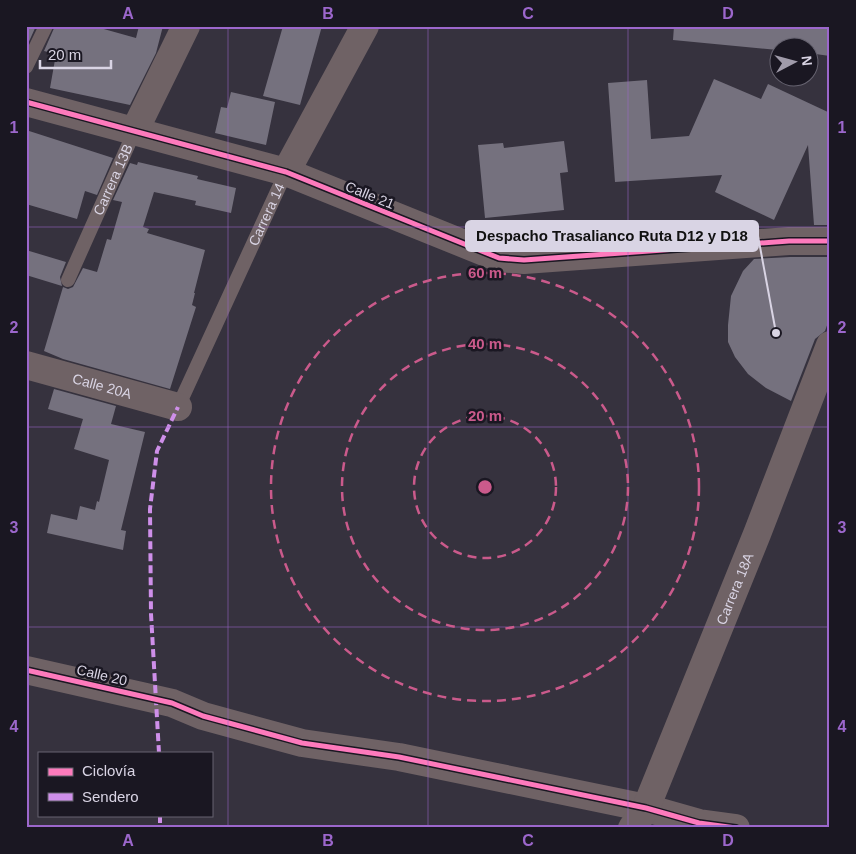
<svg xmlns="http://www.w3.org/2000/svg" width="856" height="854" font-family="Arial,sans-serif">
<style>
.building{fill:#75717e}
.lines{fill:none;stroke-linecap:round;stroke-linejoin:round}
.lane{stroke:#6f6265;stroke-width:14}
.street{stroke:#6f6265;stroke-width:28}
.quiet{stroke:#ce8fe9;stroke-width:4;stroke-dasharray:8 4;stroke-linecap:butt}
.cycleway-casing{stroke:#1a1722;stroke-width:8}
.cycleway{stroke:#fd7abc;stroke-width:5}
.grid{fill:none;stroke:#9c67cc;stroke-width:1;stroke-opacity:0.55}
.ring{fill:none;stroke:#ca5a8b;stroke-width:2.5;stroke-dasharray:9 6}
.labels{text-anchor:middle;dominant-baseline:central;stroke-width:5;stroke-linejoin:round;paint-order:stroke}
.street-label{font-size:14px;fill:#d9d4e4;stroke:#1a1722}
.centre{fill:#ca5a8b;stroke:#1a1722;stroke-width:2.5}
.ring-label{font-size:15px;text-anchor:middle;font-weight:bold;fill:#ca5a8b;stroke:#1a1722;stroke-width:5;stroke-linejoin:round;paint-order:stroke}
.leader{fill:none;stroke:#d9d4e4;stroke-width:2}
.callout-dot{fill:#d9d4e4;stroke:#1a1722;stroke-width:2}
.callout{fill:#d9d4e4;stroke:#d9d4e4;stroke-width:2}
.callout-label{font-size:15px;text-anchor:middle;font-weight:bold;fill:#111}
.neatline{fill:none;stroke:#9c67cc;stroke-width:2}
.grid-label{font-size:16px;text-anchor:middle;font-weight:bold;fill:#9c67cc}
</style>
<rect width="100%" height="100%" fill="#36323e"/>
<path class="building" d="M26,26H36L27,46L26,45Z
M55,26H93L136,38L139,26H163L156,53L130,105L50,88L56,54L44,51Z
M283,26H322L300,105L263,96Z
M674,26H830V56L808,53V48H778V50L673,40Z
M714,79L761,99L768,84L830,113V225H814L808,145L774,220L715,192L722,175L615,182L608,83L647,80L651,139L689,136Z
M231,92L275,102L266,145L215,133L221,107L227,108Z
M26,130L113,158L97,195L85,191L77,219L26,204Z
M564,141L568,172L560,173L564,210L485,218L478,145L503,143L504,148Z
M138,162L198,176L197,179L236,188L231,213L195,205L196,201L154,192L143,227L149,229L147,233L205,250L194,293H195L192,305L196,307L170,389L63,359L44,351L63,287L68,289L73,287L83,268L97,272L107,239L111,240L122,202L113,200L130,163L137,165Z
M26,250L66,262L60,277L62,286L26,275Z
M790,257H830V317L825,331L815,339L791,401L766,388L748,374L735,357L728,342V325L731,296L743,271L754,259Z
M54,389L116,406L111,424L145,432L121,530L126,531L123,550L47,533L51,514L77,520L80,506L95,510L97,501L99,502L109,460L74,449L83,419L48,409Z"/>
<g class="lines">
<g class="lane">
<path d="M26,67L46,26"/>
<path id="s1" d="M68,280L135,130"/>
<path id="s2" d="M178,407L286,172"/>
</g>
<g class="street">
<path d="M26,102L286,172L499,258L524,260L789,241H830"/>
<path d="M135,130L186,26"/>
<path d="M286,172L365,26"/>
<path id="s3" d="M26,365L178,407"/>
<path d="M26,670L172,703L203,716L302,743L399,757L646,808L699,823L736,828"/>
<path id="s4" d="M632,828L646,808L757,534L830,345"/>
</g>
<path class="quiet" d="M159,753L151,614L150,509L157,451L178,407
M160,815V828"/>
<defs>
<path id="cycleway" d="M26,102L286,172L499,258L524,260L789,241H830
M26,670L172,703L203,716L302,743L399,757L646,808L699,823L736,828"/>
</defs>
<use href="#cycleway" class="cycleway-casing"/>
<use href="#cycleway" class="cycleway"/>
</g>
<path class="grid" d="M228,26V828M428,26V828M628,26V828M26,227H830M26,427H830M26,627H830"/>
<g class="ring">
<circle cx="485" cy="487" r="71"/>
<circle cx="485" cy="487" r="143"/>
<circle cx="485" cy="487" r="214"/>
</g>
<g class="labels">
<g class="street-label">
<text stroke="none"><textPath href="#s1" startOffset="110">Carrera 13B</textPath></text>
<text transform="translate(370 195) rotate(22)">Calle 21</text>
<text stroke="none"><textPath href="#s2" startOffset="212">Carrera 14</textPath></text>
<text stroke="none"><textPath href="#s3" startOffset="79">Calle 20A</textPath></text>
<text stroke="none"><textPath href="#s4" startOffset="261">Carrera 18A</textPath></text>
<text transform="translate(102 675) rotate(13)">Calle 20</text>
</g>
</g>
<circle cx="485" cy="487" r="8" class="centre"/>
<g class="ring-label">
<text x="485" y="278">60 m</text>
<text x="485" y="349">40 m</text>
<text x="485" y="421">20 m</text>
</g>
<path class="leader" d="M776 333L758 236"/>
<circle class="callout-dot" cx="776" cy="333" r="5"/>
<rect class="callout" x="466" y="221" width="292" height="30" rx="5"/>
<g class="callout-label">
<text x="612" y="241">Despacho Trasalianco Ruta D12 y D18</text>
</g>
<rect width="856" height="854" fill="none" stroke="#1a1722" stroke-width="55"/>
<rect x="38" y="752" width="175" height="65" fill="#1a1722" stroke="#666370"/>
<rect x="48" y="768" width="25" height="8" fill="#fd7abc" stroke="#666370"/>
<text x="82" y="776" font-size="15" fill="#d9d4e4">Ciclovía</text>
<rect x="48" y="793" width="25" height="8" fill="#ce8fe9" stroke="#666370"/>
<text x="82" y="802" font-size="15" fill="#d9d4e4">Sendero</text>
<g transform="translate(794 62) rotate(84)"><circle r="24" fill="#1a1722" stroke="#666370"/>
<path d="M0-4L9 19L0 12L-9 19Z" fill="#a09baa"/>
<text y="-8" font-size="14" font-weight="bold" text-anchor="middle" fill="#d9d4e4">N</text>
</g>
<path d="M40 60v8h71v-8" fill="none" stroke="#d9d4e4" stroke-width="2.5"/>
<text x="48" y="60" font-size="15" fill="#d9d4e4" stroke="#1a1722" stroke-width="4" paint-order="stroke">20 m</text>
<rect x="28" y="28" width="800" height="798" class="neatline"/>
<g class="grid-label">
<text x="128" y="19">A</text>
<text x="328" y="19">B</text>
<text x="528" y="19">C</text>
<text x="728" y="19">D</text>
<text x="14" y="133">1</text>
<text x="842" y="133">1</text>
<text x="14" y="333">2</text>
<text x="842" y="333">2</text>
<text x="14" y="533">3</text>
<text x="842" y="533">3</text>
<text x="14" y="732">4</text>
<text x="842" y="732">4</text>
<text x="128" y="846">A</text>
<text x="328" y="846">B</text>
<text x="528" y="846">C</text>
<text x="728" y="846">D</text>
</g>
</svg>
